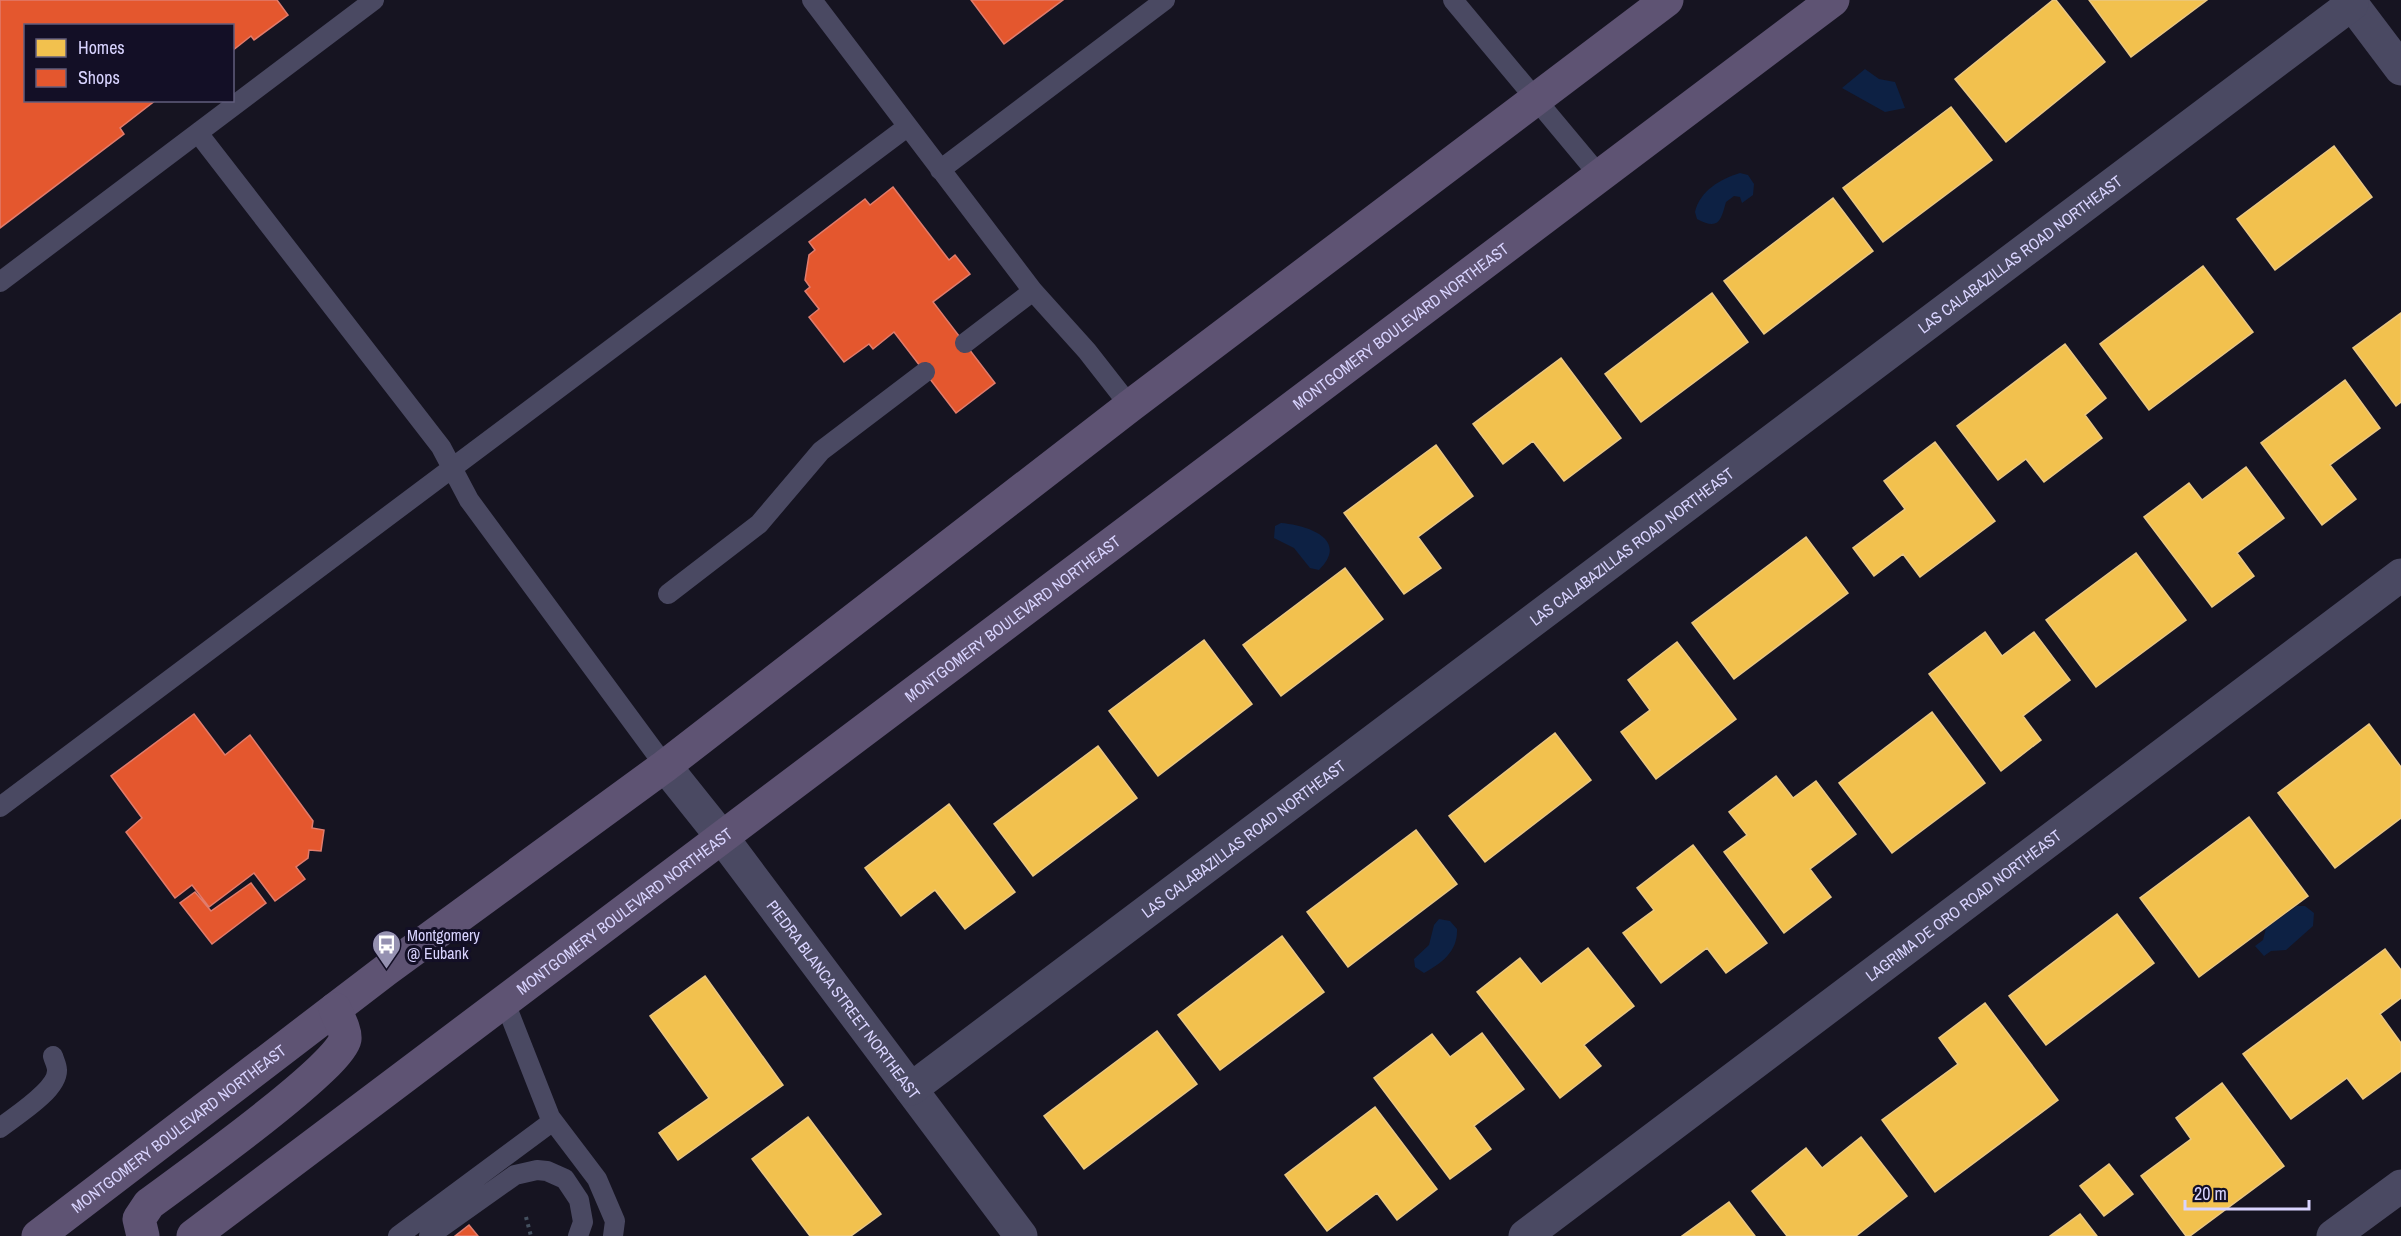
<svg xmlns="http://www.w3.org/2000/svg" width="2401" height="1236" font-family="'Archivo Narrow',sans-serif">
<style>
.water{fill:#0d2144}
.homes{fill:#f2c14e;stroke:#eac783;stroke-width:1.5}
.shops{fill:#e4572e;stroke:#e17c6d;stroke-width:1.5}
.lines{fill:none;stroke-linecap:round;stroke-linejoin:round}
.path{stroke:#44505f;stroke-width:4;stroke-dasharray:3 4.5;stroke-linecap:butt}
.service{stroke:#4a4962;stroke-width:20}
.minor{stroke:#4a4962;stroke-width:33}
.primary{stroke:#5e5373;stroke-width:33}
.labels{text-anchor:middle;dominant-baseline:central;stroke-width:6;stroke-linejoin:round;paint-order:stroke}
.street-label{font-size:16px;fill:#d9d4ff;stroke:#130f26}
.poi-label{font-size:16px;fill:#d9d4ff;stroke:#130f26;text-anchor:start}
</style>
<rect width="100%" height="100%" fill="#161421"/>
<path class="water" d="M1865,69L1879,79L1895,82L1905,108L1885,112L1842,88Z
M1740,173L1748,175L1754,184L1753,195L1742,203L1740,197L1734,196L1726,202C1721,220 1719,231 1697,219L1695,212C1700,191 1720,179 1740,173Z
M1281,523C1307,525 1350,539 1319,570L1310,568L1294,548L1274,538L1275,526Z
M2297,906H2305L2314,913L2313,926L2286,950L2271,951L2264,956L2255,946L2263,940L2266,928Z
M1439,919L1450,921L1457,929C1458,951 1442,963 1424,973L1415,967L1414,959L1429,945L1434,925Z"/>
<path class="homes" d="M2053,0H2056L2105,62L2006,142L1955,79Z
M2089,0H2207L2131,57Z
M1951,107L1992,160L1883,242L1843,188Z
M2334,146L2372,197L2275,270L2237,219Z
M1833,198L1873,251L1764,334L1724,281Z
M2203,266L2253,332L2149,410L2100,344Z
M1712,293L1748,342L1641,422L1605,374Z
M2401,313V402L2396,406L2353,348Z
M2065,344L2106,398L2085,415L2102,438L2044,482L2026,459L1998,480L1957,426Z
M1561,358L1621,438L1564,481L1533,441L1503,464L1473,424Z
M2345,380L2380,428L2330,465L2356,499L2322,525L2261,443Z
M1935,442L1995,521L1920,577L1903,554L1874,576L1853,548L1905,509L1884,481Z
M1436,445L1473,496L1418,537L1441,568L1404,594L1344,513Z
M2246,467L2284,518L2237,553L2254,576L2212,607L2144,517L2189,483L2202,500Z
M1806,537L1848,593L1734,679L1692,623Z
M2136,553L2186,620L2096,687L2046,620Z
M1345,568L1383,619L1281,696L1243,645Z
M1985,632L2002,656L2034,632L2070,680L2023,716L2041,740L2001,771L1929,674Z
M1204,640L1252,704L1158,776L1109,711Z
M1677,642L1736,719L1656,779L1621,732L1650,710L1628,680Z
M1932,712L1985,783L1892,853L1839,783Z
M2369,724L2401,767V818L2335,868L2278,793Z
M1555,733L1591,780L1485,862L1449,816Z
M1098,746L1137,798L1033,876L994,824Z
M1776,776L1793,798L1816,781L1856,834L1810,869L1831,897L1784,933L1724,852L1747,835L1729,812Z
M949,804L1015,892L965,929L935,890L901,916L865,868Z
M2249,817L2308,896L2199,977L2140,898Z
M1416,830L1457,884L1348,967L1307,912Z
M1693,845L1767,943L1726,973L1707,948L1661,983L1623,933L1654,910L1637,888Z
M2117,914L2154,963L2046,1045L2009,996Z
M1282,936L1324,992L1220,1070L1178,1015Z
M1588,948L1634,1006L1584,1045L1601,1066L1560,1098L1477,992L1520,958L1541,984Z
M2385,949L2401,970V998L2380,1014L2401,1043V1071L2363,1099L2347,1078L2291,1119L2243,1054Z
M705,976L783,1085L678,1160L659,1133L709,1098L650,1016Z
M1985,1003L2058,1100L1935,1192L1882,1120L1958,1064L1939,1038Z
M1157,1031L1197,1084L1084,1169L1044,1116Z
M1482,1033L1524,1089L1474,1126L1491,1149L1450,1179L1374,1078L1432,1034L1450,1057Z
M2222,1083L2284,1166L2190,1236H2186L2141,1176L2191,1139L2176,1118Z
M1375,1107L1437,1189L1397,1220L1377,1193L1327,1231L1285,1175Z
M808,1117L881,1214L851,1236H810L752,1159Z
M1861,1137L1907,1196L1856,1236H1787L1752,1191L1806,1148L1822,1168Z
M2109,1164L2133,1194L2104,1216L2080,1186Z
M1729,1202L1755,1236H1682Z
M2080,1214L2097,1236H2050Z"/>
<path class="shops" d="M0,0H277L288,15L254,40L251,36L232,51V26H26V100H156L120,128L124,134L0,228Z
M971,0H1063L1004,44Z
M893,187L949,260L955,255L970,274L933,302L995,383L956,413L894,332L873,349L869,344L844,362L809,317L819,309L805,291L810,287L805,280L809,255L815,250L809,242L865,199L870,205Z
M194,714L225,755L250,735L313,821L312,828L324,830L321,851L309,850L308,858L296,867L305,879L275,901L254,873L209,907L192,885L175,898L126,832L142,818L111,776Z
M251,883L266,903L212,944L180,903L195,892L211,911Z
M469,1225L478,1236H455Z"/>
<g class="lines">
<path class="path" d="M526,1217L531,1236"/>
<path class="service" d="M812,0L1033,291L1087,351L1130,406
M1453,0L1599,175
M198,133L441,447L469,500L665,766
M940,170L1165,0
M0,282L374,0
M965,343L1033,291
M668,594L759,524L821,451L925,372
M0,807L907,127
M504,1000L550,1117L597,1179L615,1221L613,1236
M0,1128C15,1116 58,1090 57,1070C57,1065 54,1060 53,1056
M398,1236L553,1121
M429,1236L515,1175L537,1170L547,1171L565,1179L579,1200L583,1222L578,1236"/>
<g class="minor">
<path d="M2349,0L2401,69"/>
<path id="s1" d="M665,766L721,836L1021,1236"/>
<path id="s2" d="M911,1089L2352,4"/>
<path id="s3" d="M1525,1236L2401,575"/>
<path d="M2333,1236L2401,1186"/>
</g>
<g class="primary">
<path id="s4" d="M38,1236L386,970L665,766L1130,406L1667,0"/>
<path d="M143,1236L139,1219L149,1204C180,1181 340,1067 345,1039C346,1030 338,1017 335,1009"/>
<path id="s5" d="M193,1236L1833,0"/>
</g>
</g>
<defs>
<symbol id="bus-pin" viewBox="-11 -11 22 30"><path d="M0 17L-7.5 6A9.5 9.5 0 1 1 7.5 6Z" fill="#9591b1" stroke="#130f26"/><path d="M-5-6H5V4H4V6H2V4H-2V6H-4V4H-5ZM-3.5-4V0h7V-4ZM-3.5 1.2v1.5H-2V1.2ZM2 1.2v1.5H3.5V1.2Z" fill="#fff"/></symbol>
</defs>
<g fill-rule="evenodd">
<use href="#bus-pin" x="370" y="928" width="33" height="45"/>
</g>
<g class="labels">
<g class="street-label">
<text stroke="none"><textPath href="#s2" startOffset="1388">LAS CALABAZILLAS ROAD NORTHEAST</textPath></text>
<text stroke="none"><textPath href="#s5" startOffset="1512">MONTGOMERY BOULEVARD NORTHEAST</textPath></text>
<text stroke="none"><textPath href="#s2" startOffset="902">LAS CALABAZILLAS ROAD NORTHEAST</textPath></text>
<text stroke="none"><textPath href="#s5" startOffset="1026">MONTGOMERY BOULEVARD NORTHEAST</textPath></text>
<text stroke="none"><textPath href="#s2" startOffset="416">LAS CALABAZILLAS ROAD NORTHEAST</textPath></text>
<text stroke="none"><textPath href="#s3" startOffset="549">LAGRIMA DE ORO ROAD NORTHEAST</textPath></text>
<text stroke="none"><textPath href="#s5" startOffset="540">MONTGOMERY BOULEVARD NORTHEAST</textPath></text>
<text stroke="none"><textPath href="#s1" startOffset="294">PIEDRA BLANCA STREET NORTHEAST</textPath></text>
<text stroke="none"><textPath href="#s4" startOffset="177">MONTGOMERY BOULEVARD NORTHEAST</textPath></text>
</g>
<g class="poi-label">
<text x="407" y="935">Montgomery<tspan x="407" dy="18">@ Eubank</tspan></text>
</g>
</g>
<rect x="24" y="24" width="210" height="78" fill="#130f26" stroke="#625e7d" stroke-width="1.5"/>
<rect x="36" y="39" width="30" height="18" fill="#f2c14e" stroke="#625e7d" stroke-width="1.5"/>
<text x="78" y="54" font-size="18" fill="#d9d4ff">Homes</text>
<rect x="36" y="69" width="30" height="18" fill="#e4572e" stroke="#625e7d" stroke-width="1.5"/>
<text x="78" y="84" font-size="18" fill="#d9d4ff">Shops</text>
<path d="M2185 1200v9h124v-9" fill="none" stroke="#d9d4ff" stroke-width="3"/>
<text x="2194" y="1200" font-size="18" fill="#d9d4ff" stroke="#130f26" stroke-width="4.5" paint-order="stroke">20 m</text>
</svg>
